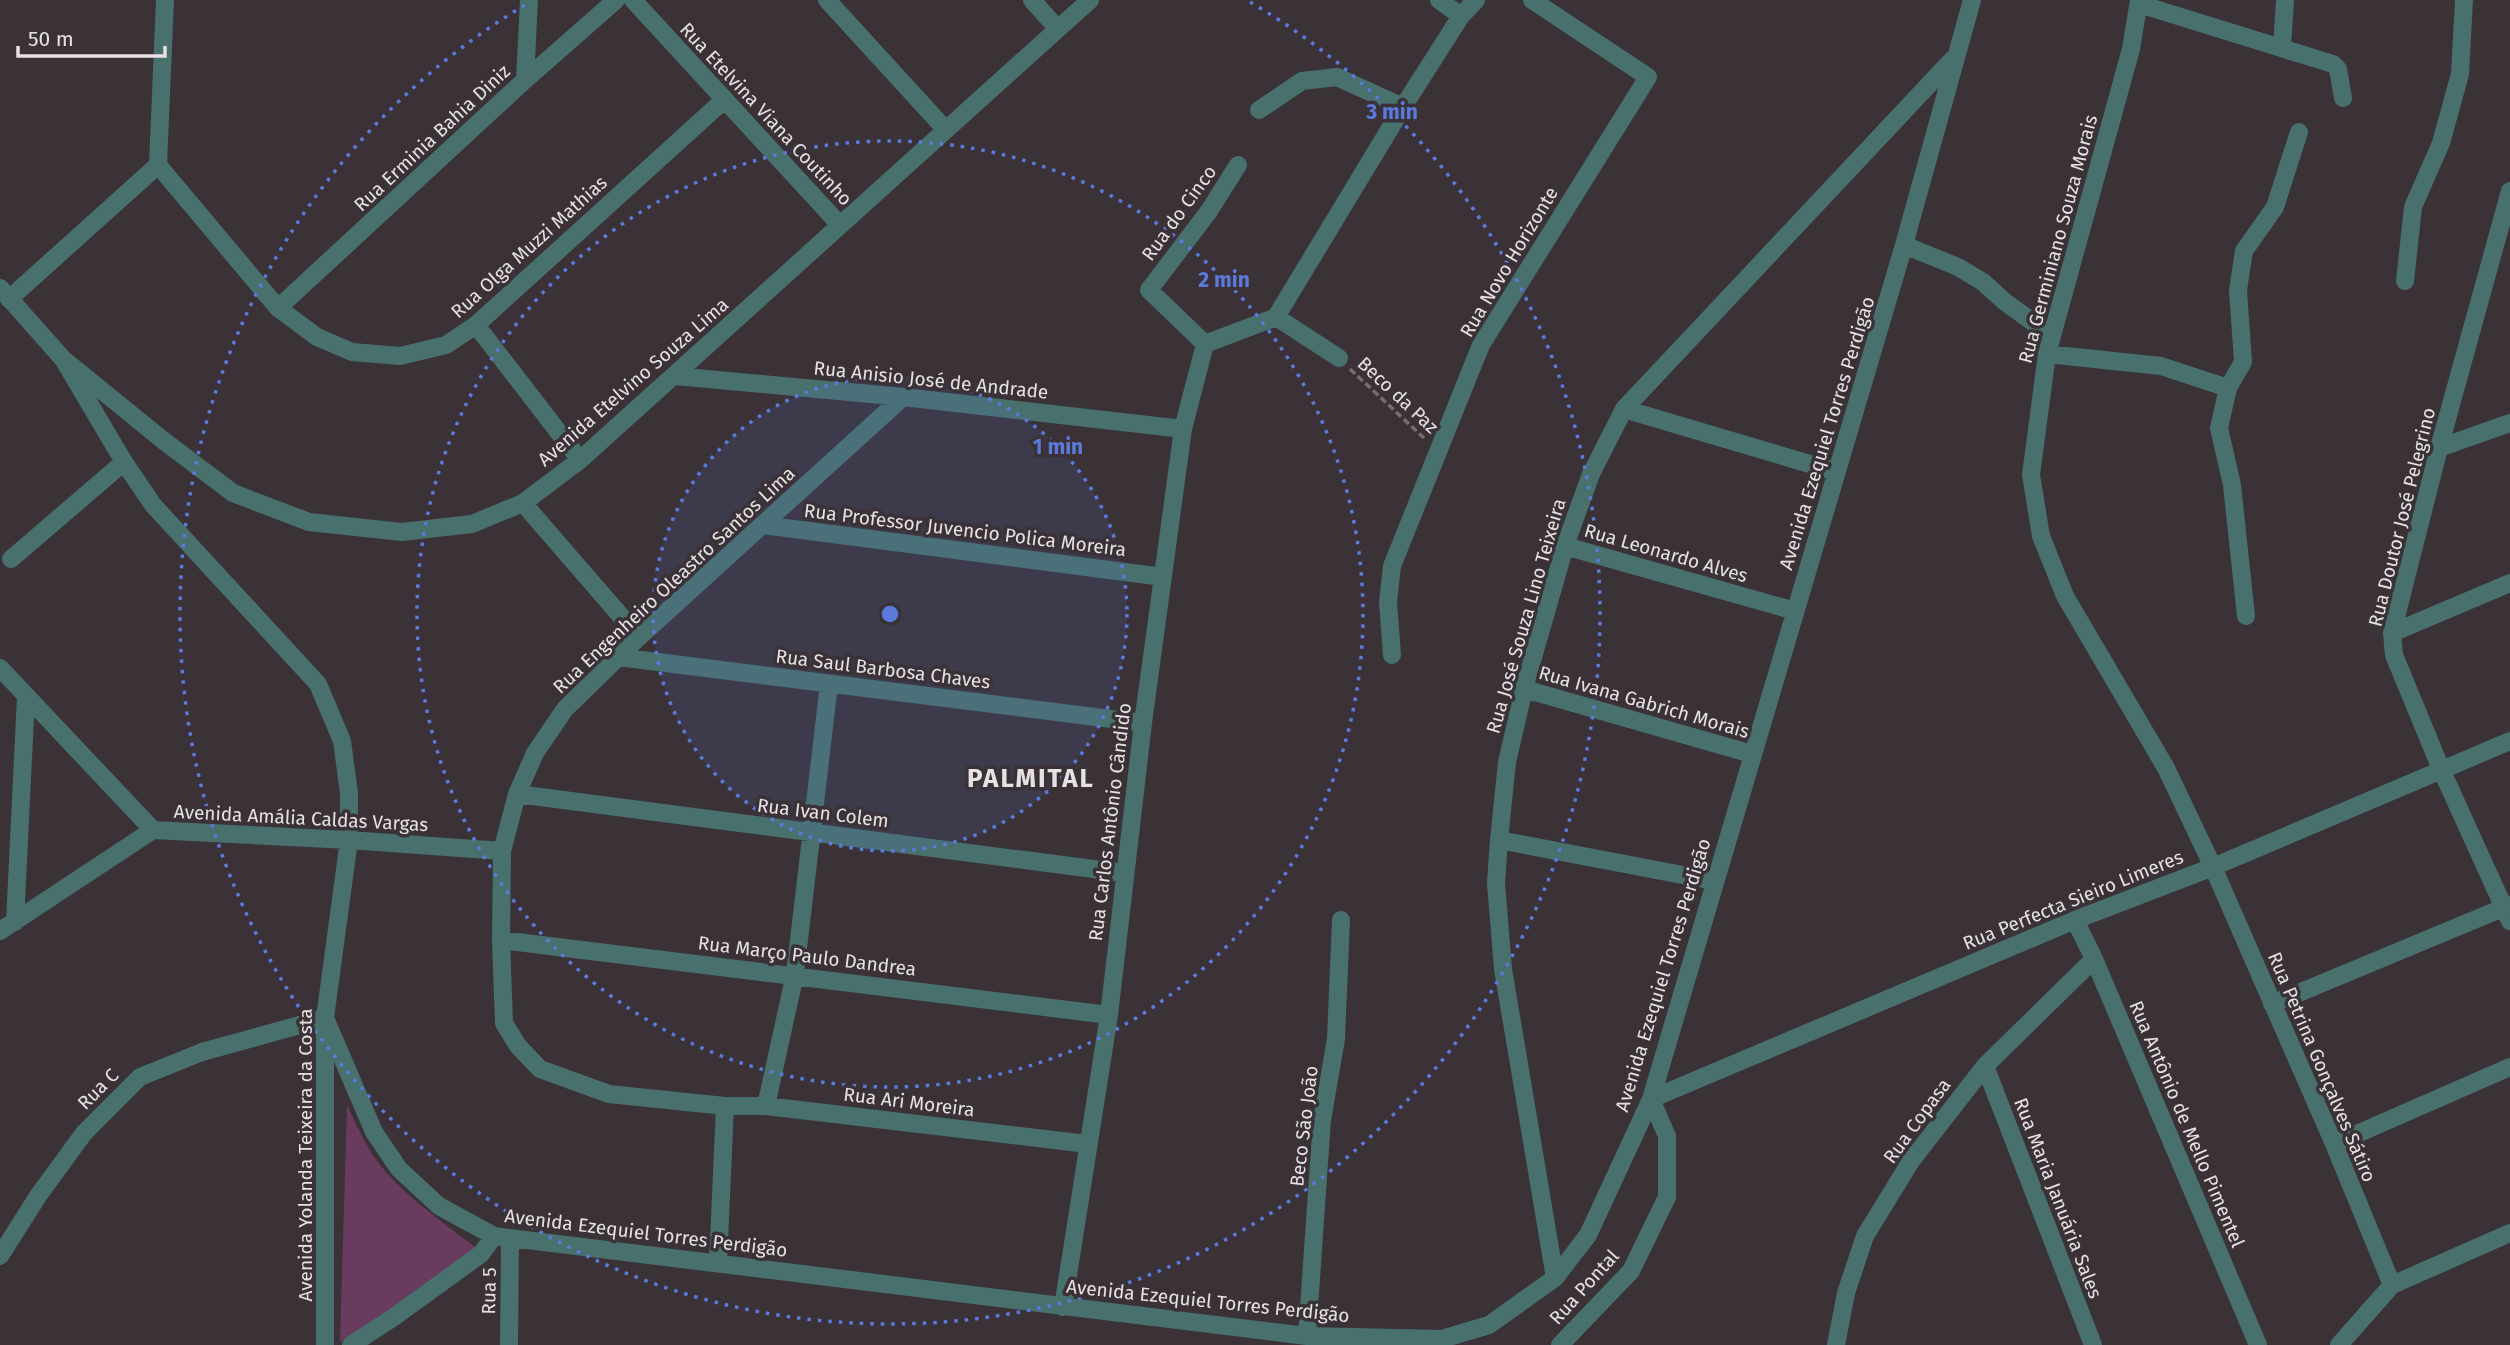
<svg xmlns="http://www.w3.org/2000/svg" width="2510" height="1345" font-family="'Fira Sans',sans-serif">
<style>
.green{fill:#693c5f}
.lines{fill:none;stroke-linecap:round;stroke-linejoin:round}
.path{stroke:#746d72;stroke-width:3.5;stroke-dasharray:7 3.5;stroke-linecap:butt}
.minor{stroke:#48706d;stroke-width:18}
.ring{fill:none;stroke:#5a7adc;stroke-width:3.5;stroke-dasharray:3.5 7}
.labels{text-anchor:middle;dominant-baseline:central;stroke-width:7;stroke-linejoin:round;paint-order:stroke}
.street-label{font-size:19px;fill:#e7e1e5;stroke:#3a3237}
.district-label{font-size:26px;font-weight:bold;letter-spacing:2px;fill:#e7e1e5;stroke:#3a3237}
.centre{fill:#5a7adc;stroke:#3a3237;stroke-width:3.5}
.ring-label{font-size:21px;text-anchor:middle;font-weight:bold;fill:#5a7adc;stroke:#3a3237;stroke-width:7;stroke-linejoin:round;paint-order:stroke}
</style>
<rect width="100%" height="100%" fill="#3a3237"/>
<path class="green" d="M347,1105C354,1120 361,1135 369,1149C395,1191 442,1221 480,1251L340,1342Z"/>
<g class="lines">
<path class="path" d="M1350,369L1424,438"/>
<path class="minor" d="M633,0L840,225
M827,0L946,130
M1032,0L1058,29
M1439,0L1461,16
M2139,0L2131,49L2047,354L2031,475L2041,536L2065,596L2166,768L2213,867L2334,1144L2392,1285
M2139,4L2333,64L2338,69L2343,98
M2282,47L2285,0
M525,80L529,0
M1259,110L1302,81L1337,77L1403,107
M158,165L278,308L317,337L352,352L400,356L446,345L476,325L724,100
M2510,191L2439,448L2392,633L2394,655L2441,769L2510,921
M1904,245L1958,267L1983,282L2005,302L2051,335
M2405,281L2413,207L2441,143L2460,74L2464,0
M0,288L63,359L124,462L153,505L318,684L342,741L349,793V840L325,1018V1345
M9,299L158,165L165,0
M278,308L525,80L616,0
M1276,317L1339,358
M476,325L580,460
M1205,344L1276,317L1403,107L1461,16L1476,0
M1205,344L1149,290L1209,211L1238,165
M2047,354L2161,366L2228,388
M63,359L164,441L233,493L309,522L402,532L472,524L523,503L580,460L1090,0
M675,376L903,397L1183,429
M903,397L639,637L565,709L535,753L517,794L502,851L501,940L504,1023L518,1046L540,1069L609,1094L725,1106H766L1088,1144
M1624,409L1837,472
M2439,448L2510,423
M523,503L639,637
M762,525L1163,577
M1565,546L1795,611
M11,559L124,462
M2246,616L2232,485L2219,428L2228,388L2243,362L2238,290L2244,251L2275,207L2299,132
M2392,633L2510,583
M1392,655L1388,602L1392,566L1481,345L1648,77L1532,0
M618,657L1143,723
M0,668L153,830L349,840L502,851
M1524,689L1752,754
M517,794L1124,873
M1499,840L1714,881
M2075,920L2094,959L2258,1345
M15,922L26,697
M0,931L153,830
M501,940L1109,1015
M2272,1004L2510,905
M1985,1066L2093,1345
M1651,1099L2075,920L2213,867L2510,741
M766,1106L795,974L829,684
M2334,1144L2510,1067
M0,1256L38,1196L84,1133L140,1077L202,1052L325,1018L374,1132L399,1169L439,1206L494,1236L1307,1336L1442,1339L1489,1325L1555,1278L1588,1235L1651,1099L1904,245L1972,0
M718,1263L725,1106
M1555,1278L1503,969L1496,883L1499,840L1507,762L1524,689L1565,546L1591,474L1624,409L1952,60
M1063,1307L1109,1015L1143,723L1183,429L1205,344
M1307,1336L1322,1120L1336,1039L1341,920
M351,1345L394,1317L481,1254L494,1236
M509,1345L510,1238
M1560,1345L1631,1271L1667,1197V1136L1651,1099
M1836,1345L1846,1293L1865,1236L1911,1161L1985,1066L2094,959
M2339,1345L2392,1285L2510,1233"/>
</g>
<circle cx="890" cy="614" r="237" fill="#5a7adc" fill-opacity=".12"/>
<g class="ring">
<circle cx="890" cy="614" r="237"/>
<circle cx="890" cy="614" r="473"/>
<path d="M1250 2A710 710 0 1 1 530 2"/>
</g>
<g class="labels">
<g class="street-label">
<text transform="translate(766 114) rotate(47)">Rua Etelvina Viana Coutinho</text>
<text transform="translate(432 138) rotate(-43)">Rua Erminia Bahia Diniz</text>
<text transform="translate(1179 213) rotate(-54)">Rua do Cinco</text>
<text transform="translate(2058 239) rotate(-75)">Rua Germiniano Souza Morais</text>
<text transform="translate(529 247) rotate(-42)">Rua Olga Muzzi Mathias</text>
<text transform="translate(1509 262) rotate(-59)">Rua Novo Horizonte</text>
<text transform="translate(931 380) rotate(6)">Rua Anisio José de Andrade</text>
<text transform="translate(633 382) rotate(-41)">Avenida Etelvino Souza Lima</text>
<text transform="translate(1398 395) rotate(43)">Beco da Paz</text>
<text transform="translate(1827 433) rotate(-73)">Avenida Ezequiel Torres Perdigão</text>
<text transform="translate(2402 517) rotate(-76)">Rua Doutor José Pelegrino</text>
<text transform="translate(965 530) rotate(7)">Rua Professor Juvencio Polica Moreira</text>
<text transform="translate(1666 553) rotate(16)">Rua Leonardo Alves</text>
<text transform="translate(674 580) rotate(-43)">Rua Engenheiro Oleastro Santos Lima</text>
<text transform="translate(1526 616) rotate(-74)">Rua José Souza Lino Teixeira</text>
<text transform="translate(883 669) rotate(7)">Rua Saul Barbosa Chaves</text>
<text transform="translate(1644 702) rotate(16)">Rua Ivana Gabrich Morais</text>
<text transform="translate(823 813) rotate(7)">Rua Ivan Colem</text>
<text transform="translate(301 818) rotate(3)">Avenida Amália Caldas Vargas</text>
<text transform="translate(1110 822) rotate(-83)">Rua Carlos Antônio Cândido</text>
<text transform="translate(2073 900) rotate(-22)">Rua Perfecta Sieiro Limeres</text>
<text transform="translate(807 956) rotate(7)">Rua Março Paulo Dandrea</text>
<text transform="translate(1663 975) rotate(-73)">Avenida Ezequiel Torres Perdigão</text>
<text transform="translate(2322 1067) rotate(67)">Rua Petrina Gonçalves Sátiro</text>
<text transform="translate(98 1089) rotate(-45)">Rua C</text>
<text transform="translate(909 1102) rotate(7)">Rua Ari Moreira</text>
<text transform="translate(1917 1121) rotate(-54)">Rua Copasa</text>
<text transform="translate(2187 1124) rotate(67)">Rua Antônio de Mello Pimentel</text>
<text transform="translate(1304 1126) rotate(-83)">Beco São João</text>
<text transform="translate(305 1155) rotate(-90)">Avenida Yolanda Teixeira da Costa</text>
<text transform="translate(2058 1198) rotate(69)">Rua Maria Januária Sales</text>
<text transform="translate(646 1233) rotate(7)">Avenida Ezequiel Torres Perdigão</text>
<text transform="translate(1584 1287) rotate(-48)">Rua Pontal</text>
<text transform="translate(489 1291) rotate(-89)">Rua 5</text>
<text transform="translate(1208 1301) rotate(6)">Avenida Ezequiel Torres Perdigão</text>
</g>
<g class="district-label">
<text x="1031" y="778">PALMITAL</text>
</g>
</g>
<circle cx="890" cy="614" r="10" class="centre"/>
<g class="ring-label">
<text x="1392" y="119">3 min</text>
<text x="1224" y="287">2 min</text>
<text x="1058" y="454">1 min</text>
</g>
<path d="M18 46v10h147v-10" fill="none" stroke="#e7e1e5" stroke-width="3.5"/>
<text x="28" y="46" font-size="21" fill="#e7e1e5" stroke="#3a3237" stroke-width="5" paint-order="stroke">50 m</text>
</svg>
